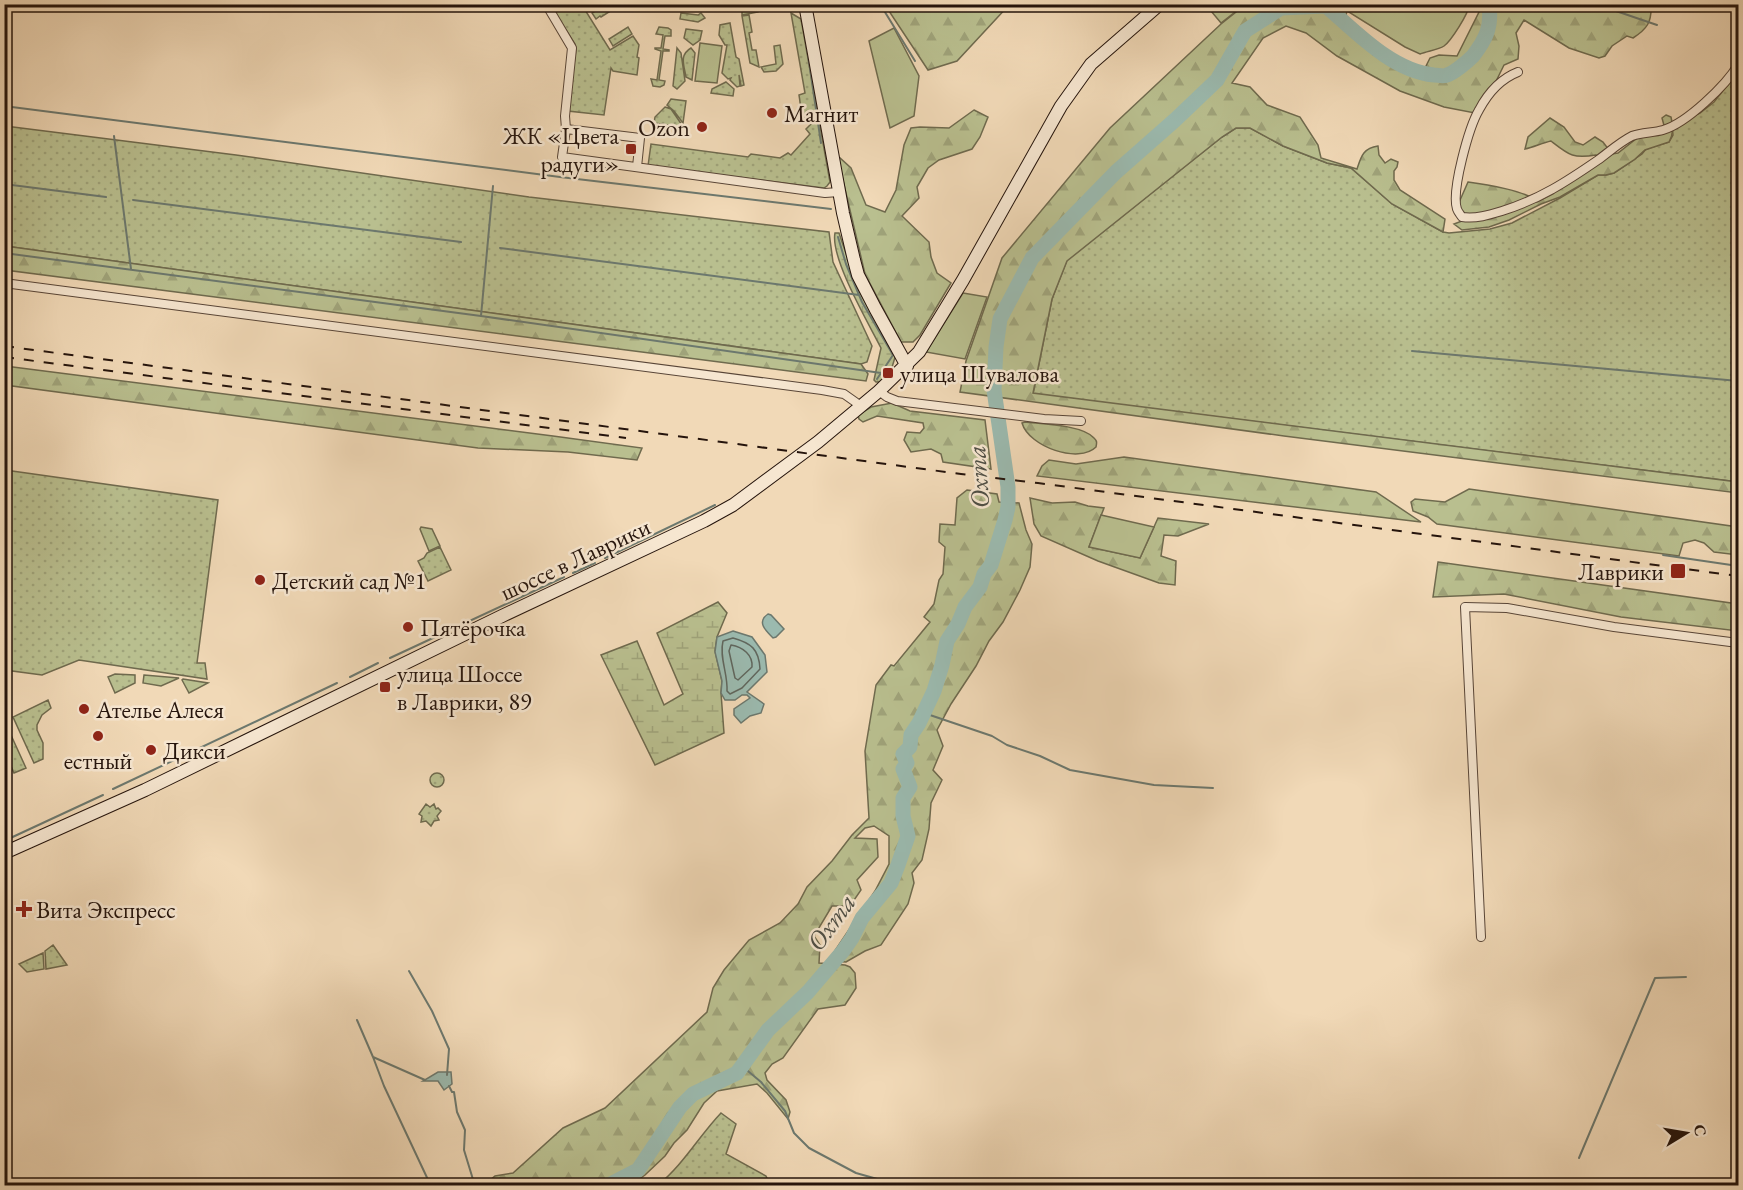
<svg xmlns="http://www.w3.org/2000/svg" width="1743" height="1190" font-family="'EB Garamond',serif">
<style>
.grass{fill:url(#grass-dots);stroke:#6f6a4e;stroke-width:1.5}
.forest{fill:url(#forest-firs);stroke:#6f6a4e;stroke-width:1.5}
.wetland{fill:url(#wetland-marsh);stroke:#6f6a4e;stroke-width:1.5}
.garden{fill:#b9bf8f;stroke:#6f6a4e;stroke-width:1.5}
.water{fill:#9bbaaf;stroke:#6c786e;stroke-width:1.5}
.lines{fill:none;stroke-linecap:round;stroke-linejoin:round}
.shore{stroke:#60675e;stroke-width:1.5}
.stream{stroke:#6c786e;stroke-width:2}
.river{stroke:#9bbaaf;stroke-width:15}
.street-casing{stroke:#584537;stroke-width:10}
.secondary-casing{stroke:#25140c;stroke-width:14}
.street{stroke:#f6e6d0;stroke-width:8}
.secondary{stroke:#f6e6d0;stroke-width:12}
.rail{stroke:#25140c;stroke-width:2;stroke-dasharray:10 10;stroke-linecap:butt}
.poi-dot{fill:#8f2418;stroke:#f6e6d0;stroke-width:2}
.labels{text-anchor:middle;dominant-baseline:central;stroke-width:5;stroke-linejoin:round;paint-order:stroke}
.poi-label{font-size:24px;fill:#25140c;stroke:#f6e6d0;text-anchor:start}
.street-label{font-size:24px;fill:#25140c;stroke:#f6e6d0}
.water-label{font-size:26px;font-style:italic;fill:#4e4e45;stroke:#f6e6d0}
</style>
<defs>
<pattern id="grass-dots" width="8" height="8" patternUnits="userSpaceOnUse" patternTransform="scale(1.5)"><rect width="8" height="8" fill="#b9bf8f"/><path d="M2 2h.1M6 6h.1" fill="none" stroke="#9fa37a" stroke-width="1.8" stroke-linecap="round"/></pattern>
<pattern id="forest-firs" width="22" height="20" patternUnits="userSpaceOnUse" patternTransform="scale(1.5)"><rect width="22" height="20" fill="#b9bf8f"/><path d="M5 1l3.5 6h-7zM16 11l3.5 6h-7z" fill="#9fa37a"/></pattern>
<pattern id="wetland-marsh" width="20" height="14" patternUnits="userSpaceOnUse" patternTransform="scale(1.5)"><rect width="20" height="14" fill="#b9bf8f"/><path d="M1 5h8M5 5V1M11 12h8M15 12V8" fill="none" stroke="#9fa37a"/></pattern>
</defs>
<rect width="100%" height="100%" fill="#f1d9b7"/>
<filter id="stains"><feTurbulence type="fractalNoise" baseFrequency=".00333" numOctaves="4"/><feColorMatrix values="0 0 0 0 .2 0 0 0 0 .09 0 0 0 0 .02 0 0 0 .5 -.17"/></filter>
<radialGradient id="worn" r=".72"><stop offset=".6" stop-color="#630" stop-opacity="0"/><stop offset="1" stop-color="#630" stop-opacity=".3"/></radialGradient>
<path class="grass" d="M550,5H582L610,50L633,36L639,45L637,57L639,58L637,75L613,71L611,68L604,115L568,111L576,49L575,44Z
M605,5H620L601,17L600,16L596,19L592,13Z
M750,5H762L764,9L758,10V12L742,15V10Z
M681,13L698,15L701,13L705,18L698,22L680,19Z
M791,13L801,19L830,182L827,186L824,188L648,166L651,144L748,157L751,154L780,158L788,153L791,155L810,134L806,129L811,124C798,111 802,112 799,95L805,93Z
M749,15L752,32L749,33L752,50H756L759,67L750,63L742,16Z
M730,23L736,57L739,59L744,85L741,86L739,75L740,86L737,87L730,80L731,78L728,79L722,73L727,45H725L719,35L720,25Z
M628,27L632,34L613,46L609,39Z
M659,27L668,28L671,30V36H665L663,49L669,50V51H663L659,80L665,81L664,85L660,87L653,86L651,79L657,80L661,51L655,49V48H661L663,35L656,34Z
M686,29L702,31L700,40L693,45L684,38Z
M780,45L783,64L776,71L764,72L761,67L776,64L774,46Z
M677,48L681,53L685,81L677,89L673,86Z
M691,48L695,53L692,80L686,77C684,65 679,55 691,48Z
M1738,72V482L1033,394L1052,299L1067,260L1222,137L1236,128H1250L1283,146L1327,163L1351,168L1392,204L1443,232L1449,233L1490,229L1512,223L1560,198L1598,175H1606L1614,173L1642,154L1646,149L1669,142L1673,135L1672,125L1700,113L1714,102Z
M726,82L734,89L733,96L711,93L712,89Z
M671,99L686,101L683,123L674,111L667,105Z
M665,107L671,109L682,125V127L654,123L655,117Z
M5,126L236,155L529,197L829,232L833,262L872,346L867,362L861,364L5,246Z
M5,470L218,500L197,663H205L207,679L79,660L42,675L5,670Z
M440,547L451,570L428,581L418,561L424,558L427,553Z
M115,674L135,675V683L115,693L108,677Z
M48,700L51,708L42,715L37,725V730L43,743V759L34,763L13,717Z
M5,722L26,768L14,773L5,752Z
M430 780a7 7 0 1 1 14 0a7 7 0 1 1-14 0Z
M426,804L430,807L434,804L436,809L438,808L441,811L437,816L439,820L434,821L431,826L426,821L421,822L422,816L419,814Z
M53,945L67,965L46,969L45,951Z
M43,953L44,969L27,972L19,964Z
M721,1113L736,1124L726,1154L766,1176L770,1185H658C683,1165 699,1136 721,1113Z"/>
<path class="forest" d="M885,5H1009L957,61L928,70Z
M1245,5H1341L1347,11L1343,27L1345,24L1370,45L1401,67L1425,68L1430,58L1439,55L1457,56L1479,12V5H1651C1652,22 1647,29 1633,38L1627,36L1612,46L1605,56L1599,58L1569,48L1524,20L1516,33L1519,46L1518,59L1504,65L1480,114L1444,107L1400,91L1337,56L1306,33L1286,26L1263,38L1232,83L1250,87L1267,105L1300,117L1318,145L1321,158L1357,169C1361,157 1363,148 1378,146L1379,155L1385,163L1391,159L1398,162L1397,167L1394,171V180L1400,190L1445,219L1443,232L1392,204L1351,168L1327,163L1283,146L1250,128H1236L1222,137L1067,261L1052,299L1033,393L1738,482V493L1284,436L960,392L966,361L1002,258L1110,128L1221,24Z
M974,110L988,117L980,137L972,149L939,160L928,168L917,187L919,198L902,216L929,242L931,257L937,273L951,283L920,335L913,342H901L865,274L838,159L840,158L851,168L866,205L885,212L896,190L904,145L911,128L920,127L949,128Z
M1666,115L1671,117C1673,127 1674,133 1669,142L1645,150L1634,160L1614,173L1606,175H1598L1560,197L1541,204L1509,220L1489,227L1462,230L1454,224L1470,218L1457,207L1468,182C1483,184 1529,191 1537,202L1553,194L1562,184L1602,159L1596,155C1573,159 1569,155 1551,141C1542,143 1534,147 1525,149L1528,137L1550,118L1564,127L1575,142L1583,145L1595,137L1603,142L1612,154L1618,153L1641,135L1665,129L1662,118Z
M5,246L861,364L868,374L866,381L5,270Z
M5,366L553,436L642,448L637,460L568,452L478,448L5,385Z
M892,403L910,411L985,420L991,469L943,462L941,454L931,449L911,452L904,440L907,432L920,433L924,428L923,423L877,416L863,422L859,419L858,415L871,407Z
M1025,422C1042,424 1083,425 1094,438C1097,441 1097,442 1096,447C1079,464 1029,447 1022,423Z
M1124,457L1376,492L1421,522L1037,476L1042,466L1049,460L1076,464Z
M1469,489L1738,527V555L1714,552L1704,543L1695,540L1683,543L1679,556L1437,524L1428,517L1413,511L1411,502L1415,499L1445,502Z
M967,490L997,494L999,502L1019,503L1026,530L1032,544L1030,567L1020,590L1003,622L989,641L976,666L951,704L937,730L943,746L933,770L942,780L931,803L929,829L922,860L912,873L914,883L908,904L881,945L865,951L846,962L831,961L832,955L875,891L889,864V836L874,826L865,828L855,838L877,839L878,857L857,880L861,890L850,906H832L814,936L820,945L819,963L845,965L850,967L855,973L856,988L845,1005L818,1009L783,1058L772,1064L765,1073L767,1080L786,1100L790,1112L788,1119L767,1093L757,1084L717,1091L704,1103L687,1130L674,1143L665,1156L645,1175L631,1185H484L495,1176L513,1173L563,1128L605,1108L707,1012L713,988L724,970L749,940L780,923L798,904L807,887L832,861L852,835L869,818L865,751L876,685L891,665L894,666L930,622L924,617L934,604L939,580L943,574L945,547L939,542L940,524L955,525L957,498Z
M1030,498L1052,503L1075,502L1088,506L1104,508L1089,547L1140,558L1158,518L1209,524L1178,536L1164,535L1161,556L1176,561L1175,585L1159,583L1098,561L1041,536L1034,524Z
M1438,562L1738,604V631L1621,617L1504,594L1433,597Z"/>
<path class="wetland" d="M835,233H839L853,274L896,354L890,374L883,382H876L874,380L881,348C869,324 830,258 835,233Z
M718,602L727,613L717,637L715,651L722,681L721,693L724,733L655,765L601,655L637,641L664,705L683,694L657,633Z"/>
<path class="garden" d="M1206,5H1244L1221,23Z
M1469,5C1469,13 1451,41 1444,46C1438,50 1427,51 1420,54L1405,47L1347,11L1341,5Z
M894,28L919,76L914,116L890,128L869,41Z
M700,43L722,46L717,83L695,81Z
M963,293L987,297L965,359L926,352Z
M1101,515L1154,527L1140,558L1089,547Z
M421,527L432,529L440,546L429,551L420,529Z
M144,675L179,678L161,686L143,683Z
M183,679L208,683L189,693L182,680Z"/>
<path class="water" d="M768,614L771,615L784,629L776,637L773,638C766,631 756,622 768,614Z
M733,631L752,637L765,655L767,672L747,692L764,704L761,713L750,716L741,723L734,715V709L750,698L747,695H742L735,700H725L721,693L722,681L715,652L717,637Z
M438,1072H451L452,1084L444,1090L438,1081H423Z"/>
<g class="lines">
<path class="shore" d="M733,638C751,643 759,649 760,669L742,688L730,694L727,691C728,674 719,657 723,641Z
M731,645C743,647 753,655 752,667L738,680L735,678L729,651Z"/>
<path class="stream" d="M880,4L915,61
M1591,4L1616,11L1657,25
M805,35L821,143
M4,106L560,177L831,209
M114,136L131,269
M4,184L106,197
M133,200L461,242
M838,237L846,264L862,302L893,355L877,379
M500,248L859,295
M4,253L481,316L881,373
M481,316L493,186
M1412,351L1738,381
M1663,555L1738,566
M605,558L715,505
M573,573L595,563
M390,658L564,577
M350,677L378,663
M924,713L992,736L1007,745L1040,756L1070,770L1154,785L1213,788
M113,789L337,683
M4,841L103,795
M409,971L432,1011L449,1049L447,1075
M357,1020L373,1057L425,1080
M373,1057L384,1086L430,1184C443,1183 451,1176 462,1186
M742,1066L761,1082L785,1111L794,1133L809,1148L856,1173L902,1186
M449,1086L452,1092H454L457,1112L465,1130L464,1150L475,1186
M1579,1158L1655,978L1686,977"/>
<path class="river" d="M607,1186L638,1170L680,1107L693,1094L737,1073L768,1030L808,992L843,951L852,938L862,918L891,883L898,865L908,836L903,816V798L910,787L903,769L907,763L903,754L910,747L911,735L919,723L934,691L942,665L947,641L958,624L965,607L980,587L984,574L991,565L1005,520L1008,507V487L994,390L996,347L1000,319L1032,258L1116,172L1175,120L1217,80L1245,31L1281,8L1326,6C1355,31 1392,71 1434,75C1438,75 1444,77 1447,75C1454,73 1468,61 1473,56C1486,39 1492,27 1489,4"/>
<defs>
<path id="street" d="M546,4L572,48L565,116L566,129L562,157L825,193L839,192
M1518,72C1500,79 1488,93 1479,110C1469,127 1451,191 1457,209C1458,212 1460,214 1462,217C1476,219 1489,215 1502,211C1540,199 1566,182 1598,160C1609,152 1620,142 1632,136C1642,132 1653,133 1663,130C1687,123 1726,85 1738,65
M566,129L640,138L637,167
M4,283L822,390L844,394L861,406
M879,391L887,397L897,401L1044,419L1081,421
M1481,937L1465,607L1507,608L1614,627L1738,643"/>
<path id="secondary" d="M805,4L843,213L854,260L858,275L875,308L907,366
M4,853L145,790L502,616L704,521L733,505L818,442L879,391L919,352L963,280L1061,106L1091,64L1160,4"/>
</defs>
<use href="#street" class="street-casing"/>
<use href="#secondary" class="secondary-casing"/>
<use href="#street" class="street"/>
<use href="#secondary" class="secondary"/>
<path class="rail" d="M4,346L961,474L1038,483L1738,576
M4,357L626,438"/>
</g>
<g class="poi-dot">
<circle cx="772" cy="113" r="6"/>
<circle cx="702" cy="127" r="6"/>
<rect x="625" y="143" width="12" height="12" rx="3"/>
<rect x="882" y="367" width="12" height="12" rx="3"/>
<rect x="1670" y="563" width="16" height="16" rx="3"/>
<circle cx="260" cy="580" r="6"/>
<circle cx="408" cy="627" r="6"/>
<rect x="379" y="681" width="12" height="12" rx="3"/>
<circle cx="84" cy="709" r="6"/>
<circle cx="98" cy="736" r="6"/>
<circle cx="151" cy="750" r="6"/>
<path d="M21 900h6v6h6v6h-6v6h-6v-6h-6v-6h6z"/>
</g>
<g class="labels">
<g class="poi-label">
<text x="784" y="113">Магнит</text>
<text x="690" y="127" text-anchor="end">Ozon</text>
<text x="619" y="135" text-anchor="end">ЖК «Цвета<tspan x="619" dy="28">радуги»</tspan></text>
<text x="900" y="373">улица Шувалова</text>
<text x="1664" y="571" text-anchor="end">Лаврики</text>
<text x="272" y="580">Детский сад №1</text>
<text x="420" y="627">Пятёрочка</text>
<text x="397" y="673">улица Шоссе<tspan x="397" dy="28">в Лаврики, 89</tspan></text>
<text x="96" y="709">Ателье Алеся</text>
<text x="163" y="750">Дикси</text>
<text x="98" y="760" text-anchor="middle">естный</text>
<text x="36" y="909">Вита Экспресс</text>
</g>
<g class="street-label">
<text transform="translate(575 559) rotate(-25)">шоссе в Лаврики</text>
</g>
<g class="water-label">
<text transform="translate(978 477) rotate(-94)">Охта</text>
<text transform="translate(831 922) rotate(-54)">Охта</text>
</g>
</g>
<rect width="1743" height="1190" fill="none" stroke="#f1d9b7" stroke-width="24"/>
<rect x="6" y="6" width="1731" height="1178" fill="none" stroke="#25140c" stroke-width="3"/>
<rect x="12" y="12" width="1719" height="1166" fill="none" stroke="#25140c" stroke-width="1.5"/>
<g transform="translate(1686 1133) rotate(79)" stroke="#f6e6d0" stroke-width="4.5" paint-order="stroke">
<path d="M0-4.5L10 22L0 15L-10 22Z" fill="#25140c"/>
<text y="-9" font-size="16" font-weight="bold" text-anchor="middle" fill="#25140c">С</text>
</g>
<rect width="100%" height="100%" filter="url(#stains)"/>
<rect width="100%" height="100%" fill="url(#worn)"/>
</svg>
